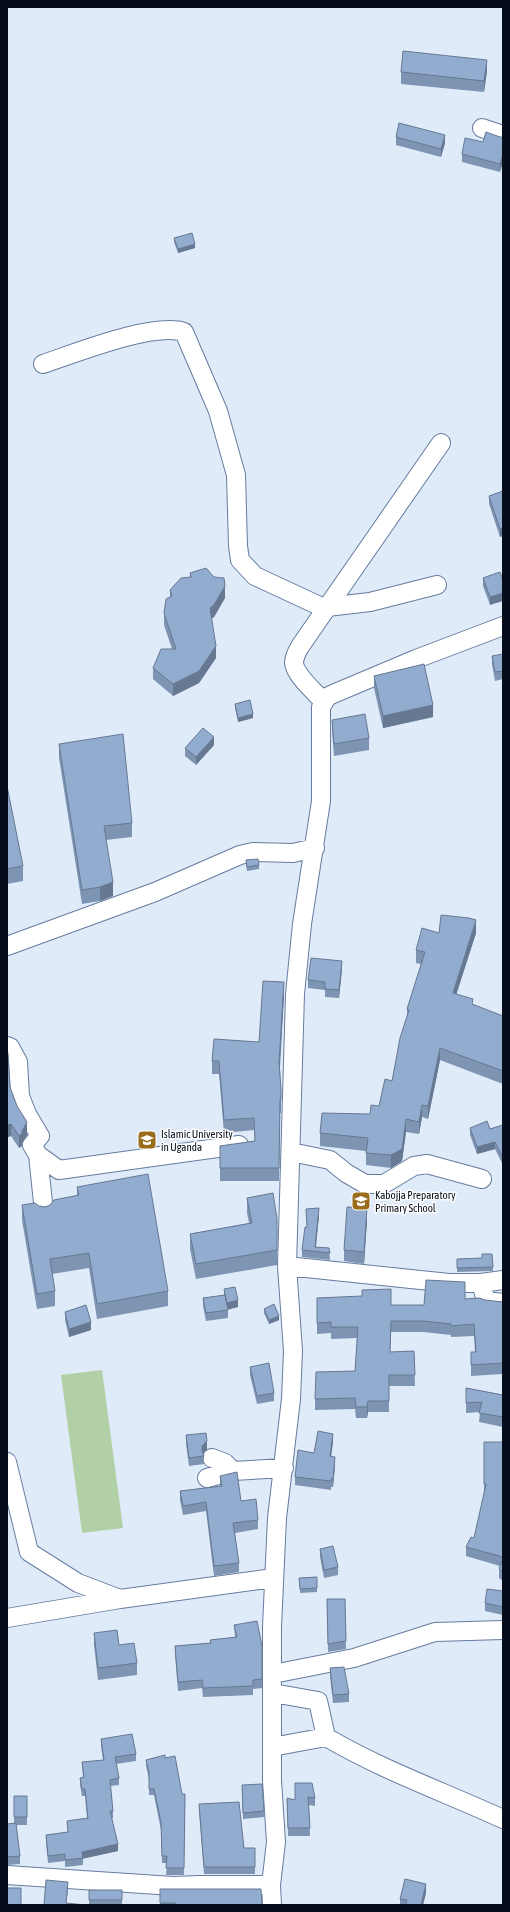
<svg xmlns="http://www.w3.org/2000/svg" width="510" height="1912" font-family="'Asap Condensed',sans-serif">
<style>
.pitch{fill:#b1d0a5}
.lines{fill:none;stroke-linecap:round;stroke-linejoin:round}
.minor-casing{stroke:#657c9f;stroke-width:20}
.minor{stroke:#fff;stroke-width:18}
.wall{fill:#7e94b3}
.shaded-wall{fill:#667892}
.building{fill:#92acd0;stroke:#667892}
.labels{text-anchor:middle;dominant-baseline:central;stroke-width:3;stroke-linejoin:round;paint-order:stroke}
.poi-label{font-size:11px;fill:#060d1a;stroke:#fff;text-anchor:start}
</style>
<rect width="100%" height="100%" fill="#e0ebfa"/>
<path class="pitch" d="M102,1370L123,1528L82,1533L61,1375Z"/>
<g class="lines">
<defs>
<path id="minor" d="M482,128L503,135
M43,364C76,353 153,322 184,332L218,411L236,475L238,546L240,560L255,576L326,609
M327,607L370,602L437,585
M323,701C315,692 295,675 294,663C294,656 298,650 301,645L441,443
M7,946L155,892L240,855L253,852L293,853L315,848
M7,1046L10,1047L18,1062L20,1096L27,1114L40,1136L32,1145L38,1155L44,1212
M291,1152L330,1160L346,1173L365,1184H384L414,1166L427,1164L482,1179
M38,1155L59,1170L239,1145
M287,1266L449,1283H481L486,1301L503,1303
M481,1283L503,1280
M212,1458L225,1463L233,1471
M7,1462L29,1552L78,1583L120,1599L273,1578
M207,1478L233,1471L284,1468
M7,1618L120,1599
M273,1674L354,1658L435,1632L503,1630
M273,1693L318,1701L326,1737
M272,1747L326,1737C382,1770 444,1792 503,1819
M7,1875L173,1886L199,1885H271
M272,1905L271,1885L276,1842L272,1780V1627L277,1518L291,1399L293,1351L287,1266L295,994L302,924L321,801V707L327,697L333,694L416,659L503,626"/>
</defs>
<use href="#minor" class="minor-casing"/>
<use href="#minor" class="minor"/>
</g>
<path class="wall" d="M487,71L484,92L401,84V72Z
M396,137L445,143L441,157L396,145Z
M500,137H503L500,172L462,162V154Z
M174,238L195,248L178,253L174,242Z
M503,491L500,537L489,504V496Z
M500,572L490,605L483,586V578Z
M190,573L225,598L214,617L211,619L216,658L199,683L173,696L153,679V668L172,649L164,625V613L170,597V590L190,577Z
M503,654V679L495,681L492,664V656Z
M374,676L433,717L383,728L374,688Z
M235,704L253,718L238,722L235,708Z
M332,720L369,738V750L334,756L332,731Z
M59,744L132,823V837L106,840L113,896L100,901L82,904L59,758Z
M214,745L196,765L185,756V748Z
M7,786L23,866V881L7,884Z
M246,860L259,865V869L247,871L246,864Z
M439,933H476L456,994L473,1005L503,1016V1084L440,1060L428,1119L422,1117L419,1134L406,1132L402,1161L391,1168L366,1165V1151L320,1146V1133L370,1114L379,1106L392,1081L407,1017V1009L421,964L416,963V950Z
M342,969L339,998L325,997V990L308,988V980Z
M284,995L280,1068L281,1101V1113H280L279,1181H220V1146L255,1141L254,1130L224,1133L219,1074H212V1061L259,1042Z
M7,1051L10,1087L27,1135L22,1143V1146L19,1148L11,1136L8,1137L7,1135Z
M503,1125V1165L495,1149L477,1154L470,1135V1128L490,1129Z
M77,1187L168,1291V1306L97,1319L89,1268L52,1274L55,1291V1306L37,1309L22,1220V1205L45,1207L77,1196Z
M247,1198L277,1234V1265L196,1279L190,1249V1234L249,1223L247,1213Z
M306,1209L319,1215L316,1247L329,1248L330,1260L302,1257V1250L307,1227Z
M367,1220L364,1264L344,1261V1250Z
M492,1254L493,1271L457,1272V1264L482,1258Z
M224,1289L238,1307L228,1309V1318L206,1321L203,1306V1298L224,1295Z
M317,1298L391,1305H424L465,1299L503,1302V1374L471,1376V1352H475L474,1336L451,1337V1335L423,1332H391L390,1352L414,1351L415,1386H389V1412H368L367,1418H356L355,1409L315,1410V1399L355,1371L357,1338L331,1339V1333L317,1334Z
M264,1309L279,1320L269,1324L264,1313Z
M65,1312L91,1330L69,1337L65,1320Z
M250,1367L274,1393V1401L257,1404L250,1375Z
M466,1388L503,1395V1427L479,1422L480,1412L466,1413Z
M186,1435L207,1449L203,1454L204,1456V1464L189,1466L186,1444Z
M333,1442L331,1456L335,1465L333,1487H331V1490L295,1485V1477L314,1453Z
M484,1442H503V1581L499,1578V1568L500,1566L466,1556V1547L474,1538L484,1494Z
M220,1476L258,1520V1529L235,1533L239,1563V1572L214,1576L206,1511L183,1515L180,1500V1491L220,1486Z
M320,1549L338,1567V1575L324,1578L320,1557Z
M317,1577V1592L300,1593L299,1578Z
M503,1591V1615L485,1611V1603Z
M327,1599H345L346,1649L328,1652Z
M234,1625L262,1646V1688L253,1689V1695L203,1697L202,1688L178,1691L175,1655V1646L210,1643V1640L235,1637Z
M94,1633L119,1645L137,1663V1675L98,1680L94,1645Z
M330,1668L349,1694V1702L333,1703L330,1676Z
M101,1739L136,1754V1761L116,1764L119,1778V1785L110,1786L113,1811V1818H112L118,1851L83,1858V1865L65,1867V1861L48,1863L46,1842V1835L68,1832L67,1821L87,1818L85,1796H82L80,1785V1778H83L82,1762L103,1760L101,1746Z
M165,1758L182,1794H185L184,1875H166L167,1863H162L161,1830L154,1795H149V1779L146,1766V1760Z
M295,1783L315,1798V1806L309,1805L310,1836H288L287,1798L295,1800Z
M242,1785L264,1811V1817L243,1819Z
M14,1796H27V1825H16L20,1856V1864L7,1865V1824L14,1823Z
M199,1804L244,1848H255V1874H204L199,1811Z
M160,1889L262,1905H160Z
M89,1890H122V1905H89Z
M426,1893L423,1905H400V1899Z"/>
<path class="shaded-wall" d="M487,60V71L484,92V81Z
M445,135V143L441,157V149Z
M503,154V162L500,172V164Z
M195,244V248L178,253V249Z
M503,528V536L500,537V529Z
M225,586V598L214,617L210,620V608Z
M503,593V601L490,605V597Z
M216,646V658L199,683L173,696V684Z
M433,705V717L383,728V716Z
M253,714V718L238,722V718Z
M214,737V745L196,765V757Z
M113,882V896L100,901V887Z
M476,920V933L453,1005V993Z
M342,961V969L339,998V990Z
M284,982V995L279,1075V1063Z
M440,1048V1060L428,1119V1106Z
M422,1105V1117L419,1134V1122Z
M406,1119V1132L402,1161L391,1168V1155Z
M27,1122V1135L22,1143V1146L19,1148V1136Z
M11,1124V1136L8,1137V1125Z
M495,1142V1149L477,1154V1147Z
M319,1208V1215L315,1254V1247Z
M367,1208V1220L364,1264V1252Z
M238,1300V1307L227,1310V1303Z
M279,1316V1320L269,1324V1320Z
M91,1322V1330L69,1337V1329Z
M368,1401V1412L367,1418V1407Z
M333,1434V1442L330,1464V1456Z
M207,1441V1449L202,1454V1446Z
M335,1457V1465L333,1487V1479Z
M118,1844V1851L82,1859V1852Z
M68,1882V1890L66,1905Z
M426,1884V1893L423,1905H421Z"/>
<path class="building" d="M403,51L487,60L484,81L401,72Z
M399,123L445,135L441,149L396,137Z
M486,132L500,137H503V154L500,164L462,154L465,138L483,142Z
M192,233L195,244L178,249L174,238Z
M503,491V528L500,529L489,496Z
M206,568L214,577L224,578L225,586L214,605L210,608L216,646L199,671L173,684L153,668L161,649H176L164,613L166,599L172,596L170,590L181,578L191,577L190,573Z
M500,572L503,580V593L490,597L483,578Z
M503,654V671L495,672L492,656Z
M424,664L433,705L383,716L374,676Z
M250,700L253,714L238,718L235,704Z
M365,714L369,738L334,744L332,720Z
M203,728L214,737L196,757L185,748Z
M123,734L132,823L104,826L113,882L100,887L82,890L59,744Z
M7,786L23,866L7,869Z
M258,859L259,865L247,867L246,860Z
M441,915L469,918L476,920L453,993L473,999L472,1004L503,1016V1071L440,1048L428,1106L422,1105L419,1122L406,1119L402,1149L391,1155L366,1153L368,1138L320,1133L322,1113L370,1114L371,1105L379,1106L385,1079L392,1081L400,1038L409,1010L407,1009L425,952L416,950L422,928L439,933Z
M311,958L342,961L339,990L325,989V982L308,980Z
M263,981L284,982L279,1063L281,1089V1100H280L279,1168H220V1146L255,1141L254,1118L224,1120L219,1061H212L214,1039L259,1042Z
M7,1051L8,1053L10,1087L17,1106L27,1122L22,1131V1134L19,1136L11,1124L8,1125L7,1123Z
M487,1121L490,1129L503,1125V1158L495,1142L477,1147L470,1128Z
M148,1174L168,1291L97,1304L89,1253L50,1259L55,1291L37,1294L22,1205L35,1203L39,1206L45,1207L50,1205L54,1200L79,1195L77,1187Z
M273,1193L277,1219V1250L196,1264L190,1234L252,1223L247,1198Z
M347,1207L367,1208L364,1252L344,1250Z
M319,1208L315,1247L329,1248L330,1253L302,1250L305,1227H307L306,1209Z
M482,1254H492L493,1267L457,1268V1259L482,1258Z
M426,1280L465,1282V1299L479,1298L485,1300L503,1302V1363L471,1365V1352H476L474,1324L451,1326V1324L423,1321H391L390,1352L414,1351L415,1375H389V1401H368L367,1407H356L355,1398L315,1399L316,1372L355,1371L358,1327H331V1322L317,1323V1298L362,1296V1290L391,1289V1305H424Z
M235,1287L238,1300L227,1303L224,1289Z
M225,1295L228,1310L206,1313L203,1298Z
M274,1304L279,1316L269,1320L264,1309Z
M86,1305L91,1322L69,1329L65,1312Z
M269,1363L274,1393L257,1396L250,1367Z
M466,1388L503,1395V1417L479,1413L482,1402L466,1403Z
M318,1431L333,1434L330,1456L335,1457L333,1479H331V1481L295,1477L298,1450L314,1453Z
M206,1433L207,1441L202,1446V1451L204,1456L189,1458L186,1435Z
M484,1442H503V1557L466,1547L471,1537L474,1538L486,1484H484Z
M237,1472L241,1501L256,1499L258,1520L233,1523L239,1563L214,1566L206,1502L183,1506L180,1491L222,1486L220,1476Z
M333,1546L338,1567L324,1570L320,1549Z
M503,1560V1572L499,1568Z
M317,1577V1588L300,1589L299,1578Z
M487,1589L503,1591V1607L485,1603Z
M327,1599H345L346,1641L328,1644Z
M257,1621L262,1646V1679L253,1680V1686L203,1688L202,1680L178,1682L175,1646L211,1643L210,1640L237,1637L234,1625Z
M117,1630L119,1645L134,1643L137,1663L98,1668L94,1633Z
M344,1667L349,1694L333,1695L330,1668Z
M132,1734L136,1754L115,1757L119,1778L110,1780L113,1811H110L118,1844L82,1852L83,1858L65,1860V1854L48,1856L46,1835L68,1832L67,1821L88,1818L85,1789H82L80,1778L84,1777L82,1762L104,1760L101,1739Z
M165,1755V1758L175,1756L182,1794H185L184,1868H166L167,1856H162L161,1823L154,1789H149V1772L146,1760Z
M295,1783H312L315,1798L308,1797L310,1828H288L287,1798L295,1800Z
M262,1784L264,1811L243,1813L242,1785Z
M14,1796H27V1817H14Z
M239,1802L244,1848H255V1867H204L199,1804Z
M16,1823L20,1856L7,1857V1824Z
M405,1879L426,1884L421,1905H406L407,1900L400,1899Z
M46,1880L68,1882L66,1903L85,1905H44Z
M7,1888H21V1905H7Z
M160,1889H261L262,1905H176V1903H160Z
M89,1890H122V1900H89Z"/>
<defs>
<symbol id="university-square" viewBox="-11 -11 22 22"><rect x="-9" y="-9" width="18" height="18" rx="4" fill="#9a6d1d" stroke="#fff"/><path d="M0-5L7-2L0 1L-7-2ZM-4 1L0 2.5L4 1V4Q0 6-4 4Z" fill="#fff"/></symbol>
<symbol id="school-square" viewBox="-11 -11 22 22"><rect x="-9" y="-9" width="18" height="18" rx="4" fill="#9a6d1d" stroke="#fff"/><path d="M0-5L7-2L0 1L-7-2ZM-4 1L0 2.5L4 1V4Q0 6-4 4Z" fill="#fff"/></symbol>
</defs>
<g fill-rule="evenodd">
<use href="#university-square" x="136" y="1129" width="22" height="22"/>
<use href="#school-square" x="350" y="1190" width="22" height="22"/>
</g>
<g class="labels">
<g class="poi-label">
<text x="161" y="1134">Islamic University<tspan x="161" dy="13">in Uganda</tspan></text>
<text x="375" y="1195">Kabojja Preparatory<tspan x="375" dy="13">Primary School</tspan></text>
</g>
</g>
<rect width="510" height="1912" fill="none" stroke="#060d1a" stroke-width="16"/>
</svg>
